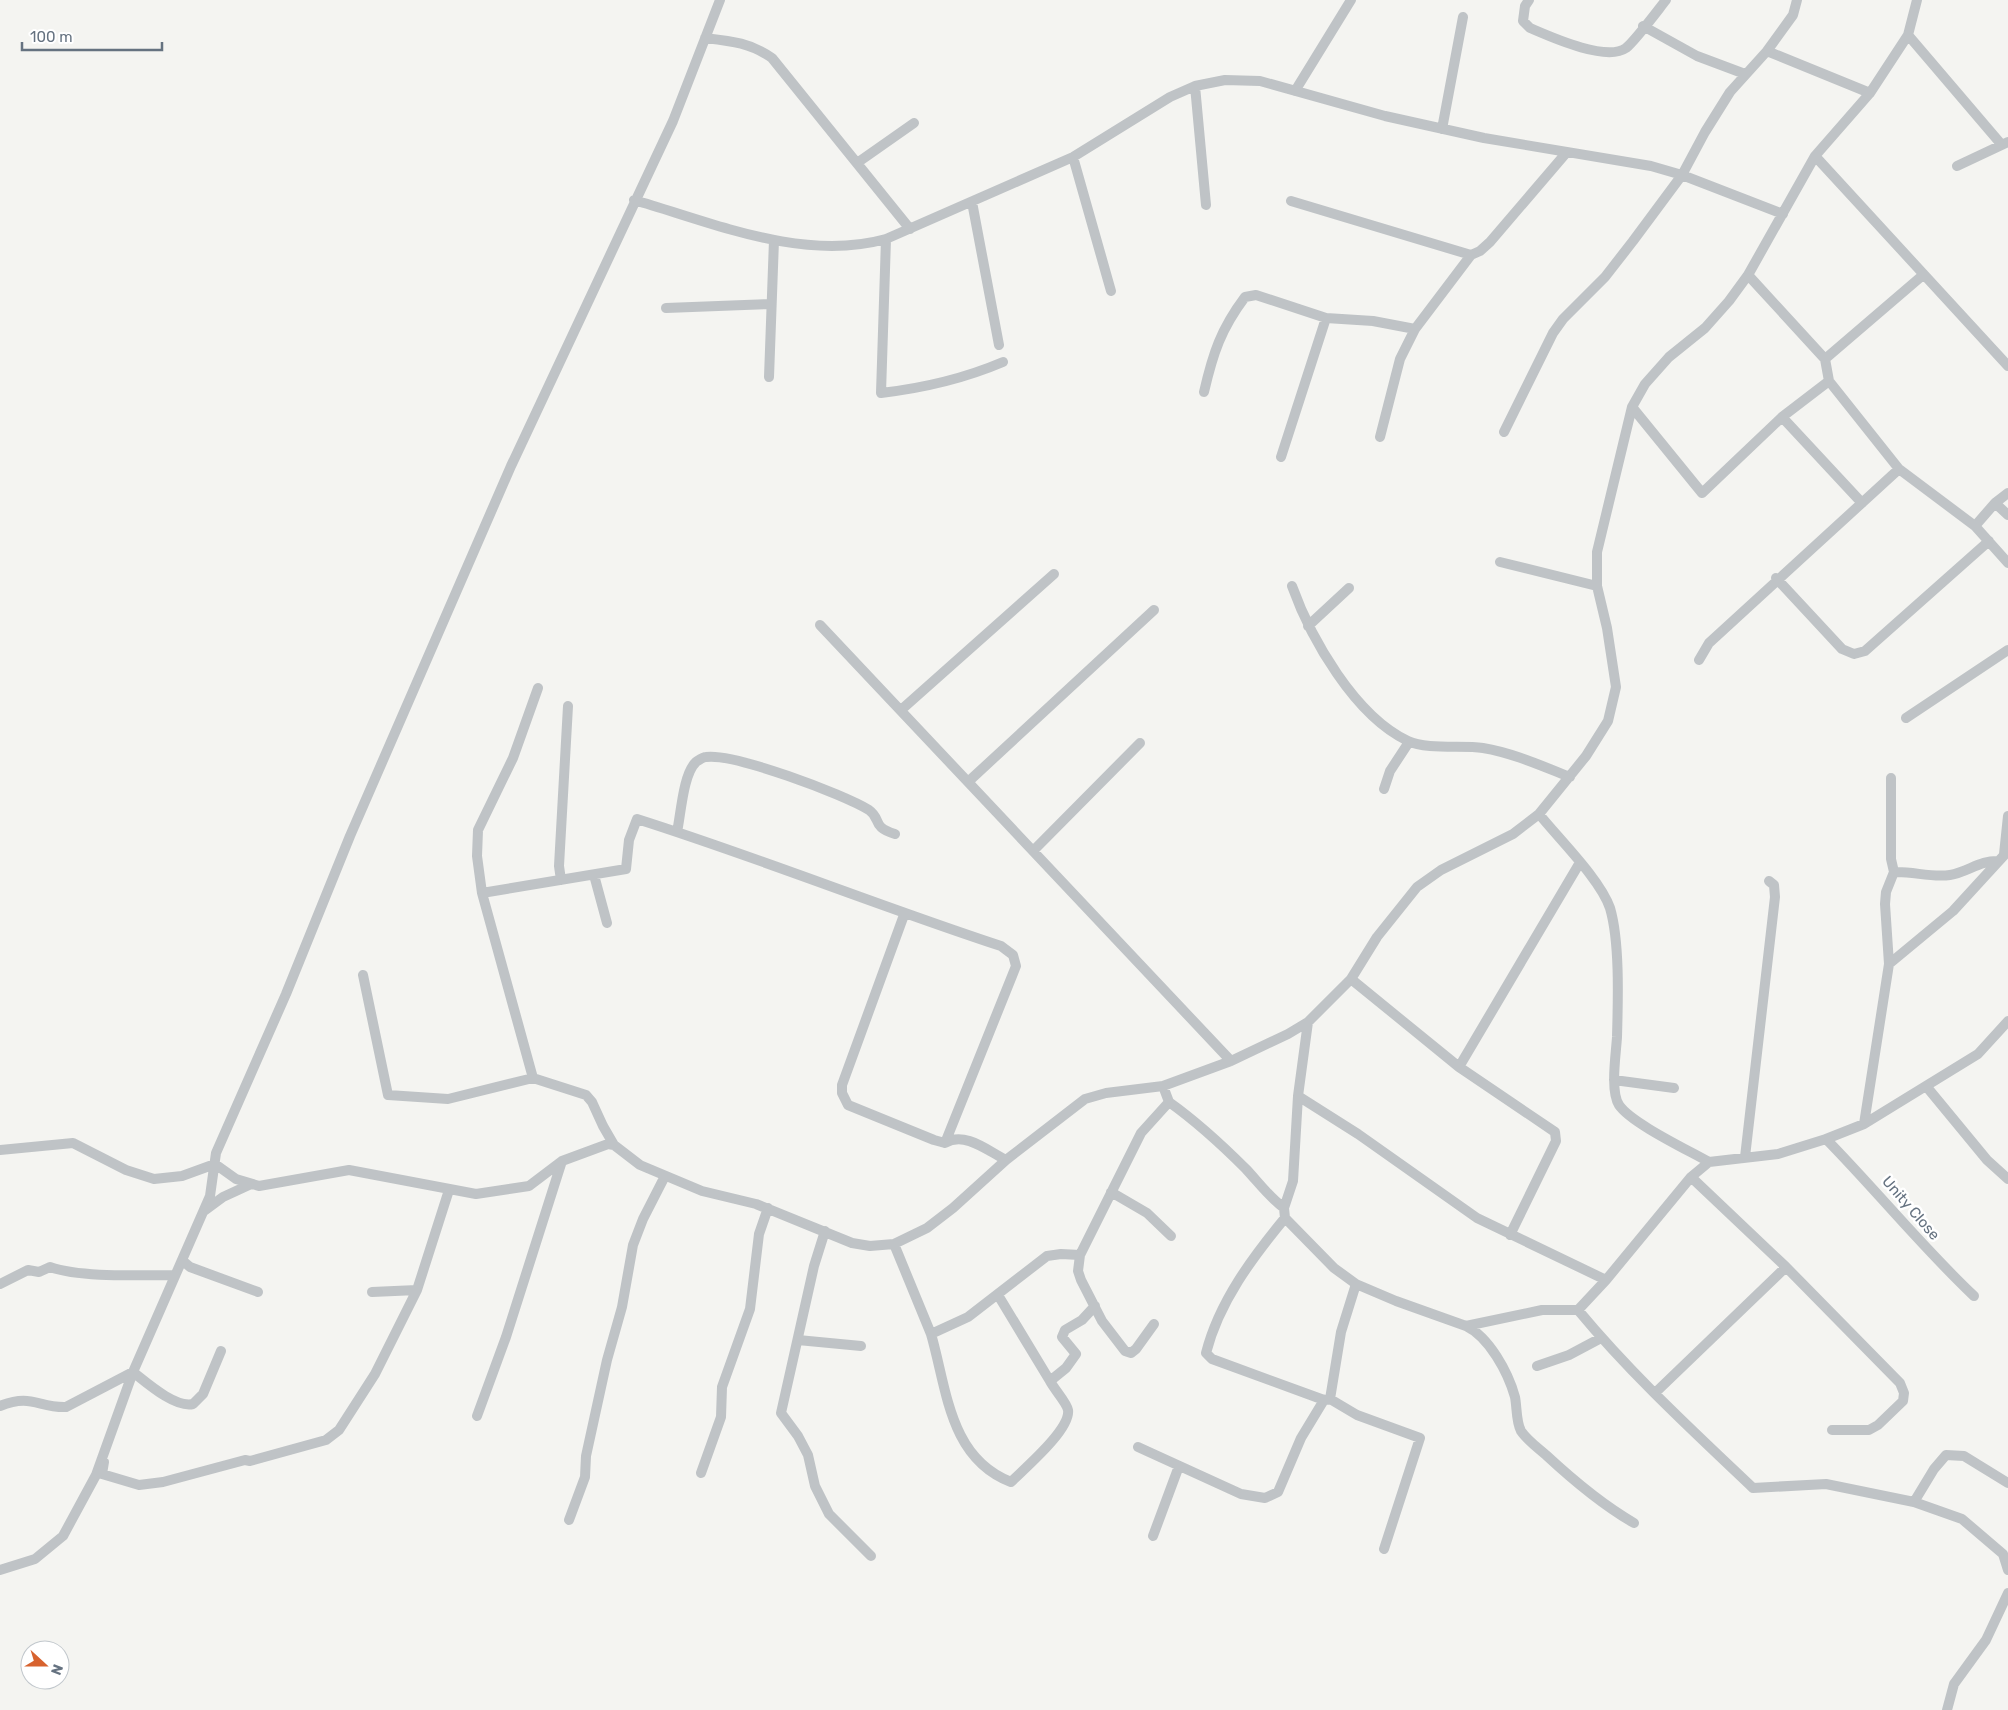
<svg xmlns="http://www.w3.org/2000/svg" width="2008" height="1710" font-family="Rubik,sans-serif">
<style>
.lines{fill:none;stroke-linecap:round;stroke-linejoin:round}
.minor{stroke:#bfc3c6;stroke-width:10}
.labels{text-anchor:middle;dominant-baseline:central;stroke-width:5;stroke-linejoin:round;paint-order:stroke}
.street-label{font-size:15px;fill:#657280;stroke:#fff}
</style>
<rect width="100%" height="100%" fill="#f4f4f1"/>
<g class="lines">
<path class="minor" d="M1529,0L1525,6L1523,21L1530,28C1551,37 1606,62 1626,48C1635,41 1658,10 1666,0
M1643,26L1697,56L1745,74
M1908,35L2001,144
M705,38C731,41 751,43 772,58L910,229
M1767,51L1870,93
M1195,86L1206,205
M1295,91L1351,0
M1442,129L1463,17
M1815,156L2008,366
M1073,157L1111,291
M857,163L914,123
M1957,166L2008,142
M634,200C714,223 803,262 886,239L1073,157L1170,97L1195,86L1225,80L1260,81L1385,116L1484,138L1651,166L1682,175L1783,214
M1291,201L1471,255
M972,202L999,345
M886,239L881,393C924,388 963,379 1003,362
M1748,275L1825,359L1829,381L1899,469L1975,526L2008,563
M666,308L770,304
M1825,359L1923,275
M769,377L774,240
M1204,392C1213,353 1221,329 1245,297L1256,295L1326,318L1373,321L1415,329
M1632,407L1702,493L1782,417L1829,381
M1782,417L1862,503
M1504,432L1553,333L1563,319L1605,277L1633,241L1682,175L1705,132L1730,92L1767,51L1793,15L1797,0
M1380,437L1400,359L1415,329L1471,255L1480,251L1490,242L1567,152
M1281,457L1326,318
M1995,503L2008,493
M1975,526L1995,503L2008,515
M1500,562L1597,586
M1776,578L1842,649L1854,654L1865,651L1989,541
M1292,586C1311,639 1355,716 1408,741C1427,750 1462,745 1483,748C1513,753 1542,766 1570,777
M820,625L1231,1061
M1308,626L1349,588
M1699,660L1709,643L1899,469
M901,710L1054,574
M1906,718L2008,650
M969,781L1154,610
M1384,789L1390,771L1409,742
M1539,814C1559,839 1600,879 1610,908C1620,942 1618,1001 1617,1037C1616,1054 1610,1091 1619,1105C1631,1123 1688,1150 1709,1162
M677,832C681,814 683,774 696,762C699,760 703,757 706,757C734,753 843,794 869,810C882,819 871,827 895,834
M1033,851L1140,743
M2004,854L2008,816
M1894,872C1913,871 1931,878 1950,875C1968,872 1980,860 1999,861
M594,875L607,923
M561,880L559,866L568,706
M482,893L626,869L629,840L637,819C760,858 879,906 1001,946L1013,955L1016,966L945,1143
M904,915L842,1085V1093L848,1105L934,1140L945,1143C965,1131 988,1151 1006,1160
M1889,964L1953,911L2008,851
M363,975L388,1095L448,1099L533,1078L482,893L477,856L478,830L513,758L538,688
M1351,979L1459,1067L1555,1132L1556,1141L1510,1235
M1459,1067L1579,864
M533,1078L586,1095L592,1102L603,1126L614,1145L640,1165L702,1191L756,1204L852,1243L870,1246L894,1244L927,1228L953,1208L1006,1160L1085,1099L1106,1093L1163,1086L1231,1061L1288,1034L1308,1022L1351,979L1377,937L1417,887L1441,870L1513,834L1539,814L1586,756L1608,721L1616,687L1607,628L1597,586V552L1632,407L1645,384L1669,357L1705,328L1729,301L1748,275L1815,156L1870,93L1908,35L1917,0
M1614,1080L1674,1088
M1926,1086L1987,1160L2008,1179
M1298,1096L1358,1134L1477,1218L1606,1280
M1169,1102C1197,1122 1221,1144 1246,1169C1259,1183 1269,1197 1284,1208L1285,1218L1334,1268L1356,1284L1396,1301L1466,1326L1542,1310H1578L1606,1280L1691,1177L1709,1162L1778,1154L1826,1139L1864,1124L1978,1054L2008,1021
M1864,1124L1889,964L1885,904L1886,892L1894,872L1891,859V778
M1826,1139C1877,1191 1922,1247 1974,1296
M0,1150L73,1143L126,1170L154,1179L182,1176L215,1164L236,1179L259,1186L349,1170L476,1194L529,1186L562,1161L608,1144L614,1145
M1745,1157L1775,897L1774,885L1769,881
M1691,1177L1786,1267L1900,1383L1904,1393L1903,1401L1878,1425L1869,1430H1832
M1111,1192L1147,1213L1171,1236
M1284,1208L1293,1181L1298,1096L1308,1022
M204,1211L223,1197L249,1185
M1285,1218C1252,1258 1219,1302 1206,1353L1212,1359L1324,1400L1330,1399L1357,1415L1420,1438L1384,1549
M825,1231L814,1266L781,1413L798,1436L808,1455L815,1486L829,1514L871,1556
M894,1244L931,1334
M1080,1255L1061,1254L1047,1256L968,1317L931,1334C947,1389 949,1458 1011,1482C1025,1468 1071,1429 1068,1410C1067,1403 1054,1389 1050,1381L1066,1368L1076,1354L1062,1337L1065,1330L1082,1320L1095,1306
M183,1261L190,1267L258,1292
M0,1284L28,1270L39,1272L50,1267C82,1278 139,1275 174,1275
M372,1292L417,1290
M998,1295L1050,1381
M1578,1310C1631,1374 1693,1431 1753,1488L1826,1484L1914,1502L1934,1469L1946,1455L1964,1456L2008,1483
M1154,1324L1136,1349L1131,1353L1125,1351L1102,1321L1081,1280L1078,1271L1080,1255L1141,1133L1169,1102L1163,1086
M1466,1326C1489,1337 1508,1372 1515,1397C1517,1407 1516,1422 1521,1431C1527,1440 1538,1448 1546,1455C1574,1481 1601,1504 1634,1523
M798,1340L861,1346
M1537,1366L1569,1355L1601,1338
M1655,1393L1786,1267
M1330,1399L1341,1332L1356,1284
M0,1406C32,1393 38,1408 66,1407L133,1372C147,1383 175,1408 193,1404L203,1394L221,1351
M477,1416L506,1337L562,1161
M1138,1447L1241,1494L1265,1498L1278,1492L1301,1438L1324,1400
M104,1462L102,1474L139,1485L163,1482L245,1460L250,1461L326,1440L339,1430L375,1374L417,1290L449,1190
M701,1473L721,1417L722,1387L750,1309L759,1234L768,1208
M1914,1502L1962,1519L2003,1554L2008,1570
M569,1520L585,1477L586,1456L607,1360L622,1307L633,1245L643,1219L665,1176
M1153,1536L1179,1466
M0,1570L35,1559L63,1536L96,1475L133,1372L210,1196L216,1153L286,994L350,836L511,466L673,121L720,0
M1947,1710L1954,1684L1986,1640L2008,1593"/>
</g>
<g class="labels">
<g class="street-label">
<text transform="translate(1911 1208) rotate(49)">Unity Close</text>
</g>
</g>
<g transform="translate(45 1665) rotate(111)"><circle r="24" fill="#ffffff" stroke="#c1c7cc"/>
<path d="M0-4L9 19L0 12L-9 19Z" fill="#d7622e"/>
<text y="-8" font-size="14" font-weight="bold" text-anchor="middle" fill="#657280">N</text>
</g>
<path d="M22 42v8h140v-8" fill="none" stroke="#657280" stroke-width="2.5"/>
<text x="30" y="42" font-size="15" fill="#657280" stroke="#ffffff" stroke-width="4" paint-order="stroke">100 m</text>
</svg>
